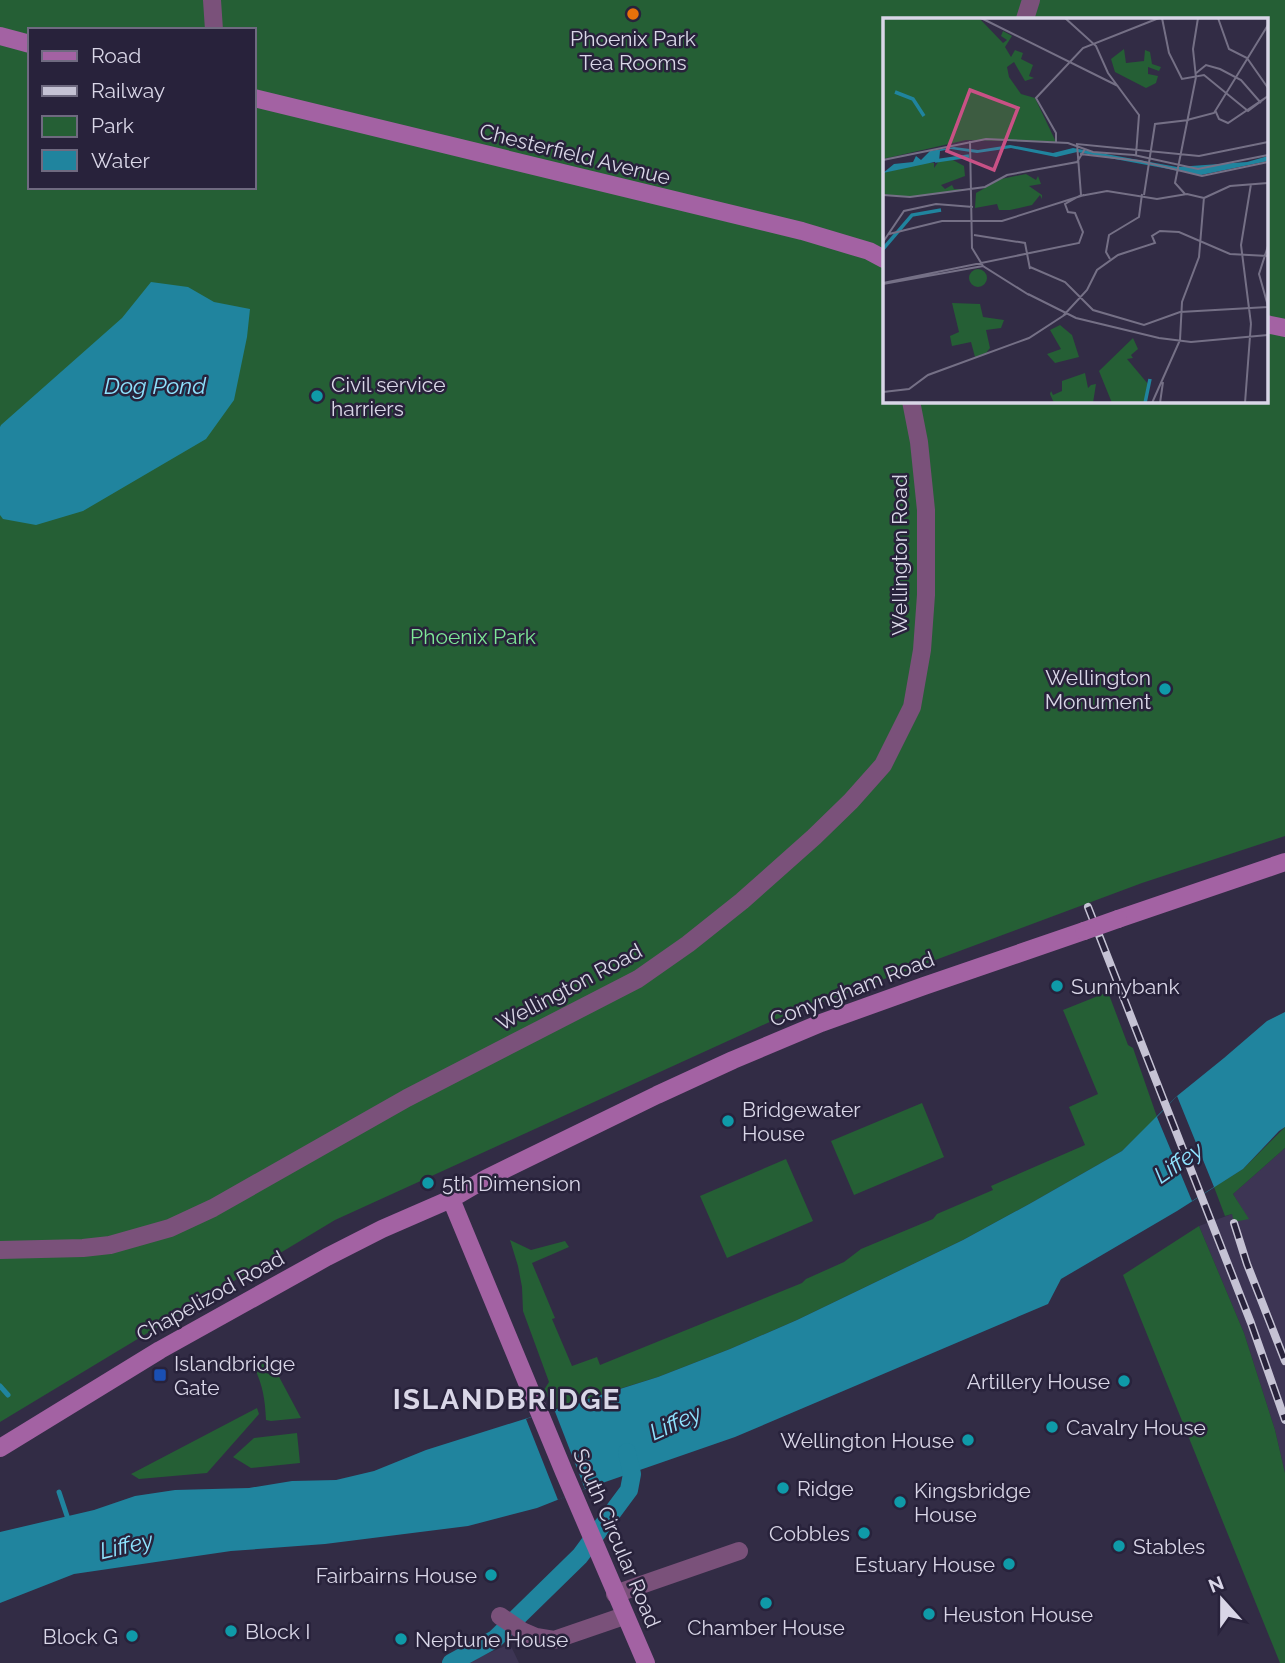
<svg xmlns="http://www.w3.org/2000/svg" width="1285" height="1663" font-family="Raleway,sans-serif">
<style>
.built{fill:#3d3554}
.green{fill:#255f35;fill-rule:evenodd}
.water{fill:#20849e}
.pier{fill:#322c45}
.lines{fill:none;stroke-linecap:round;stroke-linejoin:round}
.stream{stroke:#20849e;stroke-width:5}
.canal{stroke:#20849e;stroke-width:18}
.street{stroke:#7a517a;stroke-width:18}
.secondary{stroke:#a362a3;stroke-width:18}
.rail-casing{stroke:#c5c2d4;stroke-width:8}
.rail{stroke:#28223b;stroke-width:5;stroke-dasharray:16;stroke-linecap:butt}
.secondary-bridge{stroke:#a362a3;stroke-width:18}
.food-dot{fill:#e8710a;stroke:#28223b;stroke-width:2.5}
.culture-dot{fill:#0f9aa8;stroke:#28223b;stroke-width:2.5}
.transit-dot{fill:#1a4fb4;stroke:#28223b;stroke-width:2.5}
.labels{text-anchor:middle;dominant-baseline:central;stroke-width:5;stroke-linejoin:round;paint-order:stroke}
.poi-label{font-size:21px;fill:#d9d6e7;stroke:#28223b;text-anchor:start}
.street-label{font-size:21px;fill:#d9d6e7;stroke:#28223b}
.park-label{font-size:21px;fill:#7ee797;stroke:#28223b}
.water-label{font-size:23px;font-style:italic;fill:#8fe3fe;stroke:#28223b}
.district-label{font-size:28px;font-weight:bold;letter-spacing:2px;fill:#d9d6e7;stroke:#28223b}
.inset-river{fill:none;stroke:#20849e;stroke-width:3.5}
.inset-road{fill:none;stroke:#757086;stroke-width:2}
.view{fill:#c95185;fill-opacity:0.15;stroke:#c95185;stroke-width:3.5}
.inset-edge{fill:none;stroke:#d9d6e7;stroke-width:3.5}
</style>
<rect width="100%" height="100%" fill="#322c45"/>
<path class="built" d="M1285,1148V1473L1275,1430L1244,1333L1199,1226L1232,1214L1248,1219L1233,1194Z
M510,1644L519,1663H465Z"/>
<path class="green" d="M0,0H1285V836L1142,883L774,1020L335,1220L0,1422ZM884,19H1266V401H884ZM30,30H254V187H30Z
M1108,992L1128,1045L1133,1048L1157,1117L1122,1151L1031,1203L963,1240L797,1320L730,1349L658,1377L554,1409L544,1390L549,1382L523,1311L522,1287L518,1266L510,1240L531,1250L565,1241L569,1247L532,1263L555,1318L552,1319L572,1366L597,1357L600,1365L802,1283L806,1279L844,1262L861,1249L933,1219L937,1214L993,1190L991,1186L1085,1145L1069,1107L1098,1094L1063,1010Z
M922,1103L944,1157L854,1195L831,1141Z
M1285,1127V1148L1233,1194L1249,1219L1234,1222L1232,1214L1225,1216L1214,1187L1243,1169Z
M786,1159L813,1221L727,1258L700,1196Z
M1199,1226L1244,1333L1275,1430L1285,1473V1663H1280L1123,1275Z
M269,1358L301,1418L271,1421L266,1420C265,1399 263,1386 254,1367Z
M257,1408L259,1414L207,1473L139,1479L131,1474Z
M297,1433L300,1463L251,1468L233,1457L254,1438Z"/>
<path class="water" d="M151,282L188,287L214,302L250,309L247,337L234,400L206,439L83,511L36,525L3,519L0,515V427L1,425L122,318Z
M1285,1012V1127L1279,1131L1243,1169L1177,1211L1061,1279L1048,1304L735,1437L585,1489L537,1508L468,1526L325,1544L231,1551L74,1574L0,1603V1532L94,1510L135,1496L175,1490L249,1488L292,1481L336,1480L374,1471L426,1450L658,1377L730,1349L797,1320L963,1240L1031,1203L1122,1151L1177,1096L1224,1058L1267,1021Z"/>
<path class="pier" d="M1177,1096L1214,1187L1192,1201L1157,1117Z
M554,1409L585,1489L558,1500L526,1419Z"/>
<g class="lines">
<path class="stream" d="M0,1386L8,1395
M59,1492L68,1519"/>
<path class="canal" d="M451,1663L495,1639L580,1556L629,1490L632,1474L627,1452"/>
<path class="street" d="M212,0L214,30
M1025,19L1031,0
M0,1250L83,1248L110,1245L170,1228L213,1208L407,1098L638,979L688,944L742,901L814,837L851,801L883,765L912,707L922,650L926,595V510L919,442L911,401
M615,1594L739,1551
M500,1616L522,1631L536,1637L554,1640L624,1616"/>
<path class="secondary" d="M0,36L30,44
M254,98L802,231L869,251L884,259
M1266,324L1285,328
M1118,919L1285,862
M451,1199L564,1472L646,1663
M0,1448L160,1350L327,1257L382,1229L451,1199L487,1178L657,1095L733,1060L821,1023L924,986L1084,931"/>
<defs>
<path id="rail" d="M1088,907L1251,1323L1285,1420
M1234,1223L1247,1264L1285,1361"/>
</defs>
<use href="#rail" class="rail-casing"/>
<use href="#rail" class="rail"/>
<path class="secondary-bridge" d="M1084,931L1118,919"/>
</g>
<circle class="food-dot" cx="633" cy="14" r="7"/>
<g class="culture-dot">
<circle cx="317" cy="396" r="7"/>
<circle cx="1165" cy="689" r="7"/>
<circle cx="1057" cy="986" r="7"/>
<circle cx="728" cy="1121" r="7"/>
<circle cx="428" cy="1183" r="7"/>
<circle cx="1124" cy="1381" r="7"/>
<circle cx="1052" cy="1427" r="7"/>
<circle cx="968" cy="1440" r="7"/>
<circle cx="783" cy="1488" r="7"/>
<circle cx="900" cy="1502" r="7"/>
<circle cx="864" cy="1533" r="7"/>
<circle cx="1119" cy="1546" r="7"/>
<circle cx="1009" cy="1564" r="7"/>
<circle cx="491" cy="1575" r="7"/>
<circle cx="766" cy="1603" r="7"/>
<circle cx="929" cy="1614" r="7"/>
<circle cx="231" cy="1631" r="7"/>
<circle cx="132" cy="1636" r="7"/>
<circle cx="401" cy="1639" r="7"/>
</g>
<rect class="transit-dot" x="153" y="1368" width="14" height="14" rx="3.5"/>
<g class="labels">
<g class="poi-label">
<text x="633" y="38" text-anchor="middle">Phoenix Park<tspan x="633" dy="24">Tea Rooms</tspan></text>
<text x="331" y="384">Civil service<tspan x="331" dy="24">harriers</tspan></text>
<text x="1151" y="677" text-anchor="end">Wellington<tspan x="1151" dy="24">Monument</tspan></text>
<text x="1071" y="986">Sunnybank</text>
<text x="742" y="1109">Bridgewater<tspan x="742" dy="24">House</tspan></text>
<text x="442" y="1183">5th Dimension</text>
<text x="174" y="1363">Islandbridge<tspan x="174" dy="24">Gate</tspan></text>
<text x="1110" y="1381" text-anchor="end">Artillery House</text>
<text x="1066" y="1427">Cavalry House</text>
<text x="954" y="1440" text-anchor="end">Wellington House</text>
<text x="797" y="1488">Ridge</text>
<text x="914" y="1490">Kingsbridge<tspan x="914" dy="24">House</tspan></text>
<text x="850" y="1533" text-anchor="end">Cobbles</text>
<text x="1133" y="1546">Stables</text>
<text x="995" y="1564" text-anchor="end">Estuary House</text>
<text x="477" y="1575" text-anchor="end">Fairbairns House</text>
<text x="943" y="1614">Heuston House</text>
<text x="766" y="1627" text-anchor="middle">Chamber House</text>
<text x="245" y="1631">Block I</text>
<text x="118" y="1636" text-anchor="end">Block G</text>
<text x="415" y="1639">Neptune House</text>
</g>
<g class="street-label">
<text transform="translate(575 154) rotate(14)">Chesterfield Avenue</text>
<text transform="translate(899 555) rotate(-90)">Wellington Road</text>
<text transform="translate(569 987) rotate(-28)">Wellington Road</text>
<text transform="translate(852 989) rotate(-21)">Conyngham Road</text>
<text transform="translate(210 1296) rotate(-29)">Chapelizod Road</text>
<text transform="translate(617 1538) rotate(67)">South Circular Road</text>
</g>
<g class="park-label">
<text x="473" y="636">Phoenix Park</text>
</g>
<g class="water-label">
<text x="155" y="385">Dog Pond</text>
<text transform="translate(1178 1162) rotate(-35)">Liffey</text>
<text transform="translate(675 1422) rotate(-24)">Liffey</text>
<text transform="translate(126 1545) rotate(-13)">Liffey</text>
</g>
<g class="district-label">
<text x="507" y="1399">ISLANDBRIDGE</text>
</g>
</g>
<g transform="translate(883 18)">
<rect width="385" height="385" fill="#322c45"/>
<path d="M0,0H96L120,25L124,22L118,18L120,13L129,18L122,29L128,39L132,32L140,35L138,41L150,47L146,58L151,60L142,63L131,44L124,49L126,59L138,76L152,80L173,124L83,122L0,141ZM241,31L243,45L261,43L262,32L267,34L269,46L278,49L276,53L265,49V56L275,58L273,65L263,70L232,54L228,41ZM70,142L81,148L82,158L58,167L62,171L69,167L71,171H84L24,179L0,176V155L39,145H51V150L56,143ZM143,156L153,162L155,158L158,166L146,168L159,177V181L157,177L149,187L127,192H116L114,186L92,190L93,175L118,161ZM86 260a9 9 0 1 1 18 0a9 9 0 1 1-18 0ZM69,285L97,286L100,299L121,302L118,310L103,312L107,330L103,335L92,339L88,324L69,328L67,318L76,314ZM177,307L189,317L196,339L172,345L164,336L178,331L167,312ZM250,320L255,331L248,337L250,340L244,341L265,366L262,385H229L216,353ZM202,355L205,370L208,367L213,366L210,385H171L167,376L168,373L170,377L179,373V363Z" fill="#255f35"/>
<path d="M127,127L170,135L190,130L294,149L364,144L385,138V143L318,157L194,134L173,139L128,130L94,135L68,131L57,133L56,143L0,155L11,146L30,144L33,138L38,142L47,133L71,129L95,132Z" fill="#20849e"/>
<path class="inset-river" d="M12,74L30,81L41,98M52,143L86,138M0,231L29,197L58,192M262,385L267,361"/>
<path class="inset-road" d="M98,0L235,68M182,0L213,28L225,55L256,97L253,137M279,0L286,35L299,61L321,57L365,93L385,78M335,0L346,31L364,40L385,70M312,56L323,47L337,51L358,62L378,85M313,60L310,31L315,0M332,92L336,101L345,105L385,78M304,102L331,95L385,7M87,123L89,230L100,248L146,277M173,124V115L153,80L200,30L276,0M197,136L257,143L319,158L385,144M0,142L103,121L185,125L210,134L251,137L315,151L385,137M302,176L292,165L313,59M0,177L27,179L102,169L124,157L194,144L202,131M261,177L272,106L306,102M197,178L224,173L274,181L304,176L321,180M321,180L347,168L385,165M6,216L59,203H119L201,177M91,217L142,225L147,251M0,224L21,193L53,186L90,189M385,228L376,256L385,288M227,241L223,234L226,217L256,199L259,176M147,249L182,264L210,292L261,307L297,294L385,289M0,265L196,225L200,214L192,195L185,194L182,186L198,177L194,126L316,138L385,124M0,266L100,248M145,276L193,300L276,320L308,324L385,317M180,298L204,272L214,252L235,237L272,225L269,218L277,213L296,214L347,236L385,238M368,306L358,227L368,166M0,374L26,371L45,357L146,320L183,296M269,385L297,322L299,284L316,239L321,179M277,385L280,364M362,385L368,305"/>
<path class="view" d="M87,72L135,90L111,152L64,133Z"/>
<rect width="385" height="385" class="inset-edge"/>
</g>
<rect x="28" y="28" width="228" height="161" fill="#28223b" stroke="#6f6a80" stroke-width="2"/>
<rect x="42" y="51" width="35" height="10" fill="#a362a3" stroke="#6f6a80" stroke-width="2"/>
<text x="91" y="63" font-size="21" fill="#d9d6e7">Road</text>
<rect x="42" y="86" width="35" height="10" fill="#c5c2d4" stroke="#6f6a80" stroke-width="2"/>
<text x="91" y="98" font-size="21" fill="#d9d6e7">Railway</text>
<rect x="42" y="116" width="35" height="21" fill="#255f35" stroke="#6f6a80" stroke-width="2"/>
<text x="91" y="133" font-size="21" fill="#d9d6e7">Park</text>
<rect x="42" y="150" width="35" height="21" fill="#20849e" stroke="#6f6a80" stroke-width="2"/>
<text x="91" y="168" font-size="21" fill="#d9d6e7">Water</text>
<g transform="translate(1222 1600) rotate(339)" stroke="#28223b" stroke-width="5" paint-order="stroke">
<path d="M0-5L12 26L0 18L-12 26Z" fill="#d9d6e7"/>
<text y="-10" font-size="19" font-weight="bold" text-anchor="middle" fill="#d9d6e7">N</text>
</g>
</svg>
